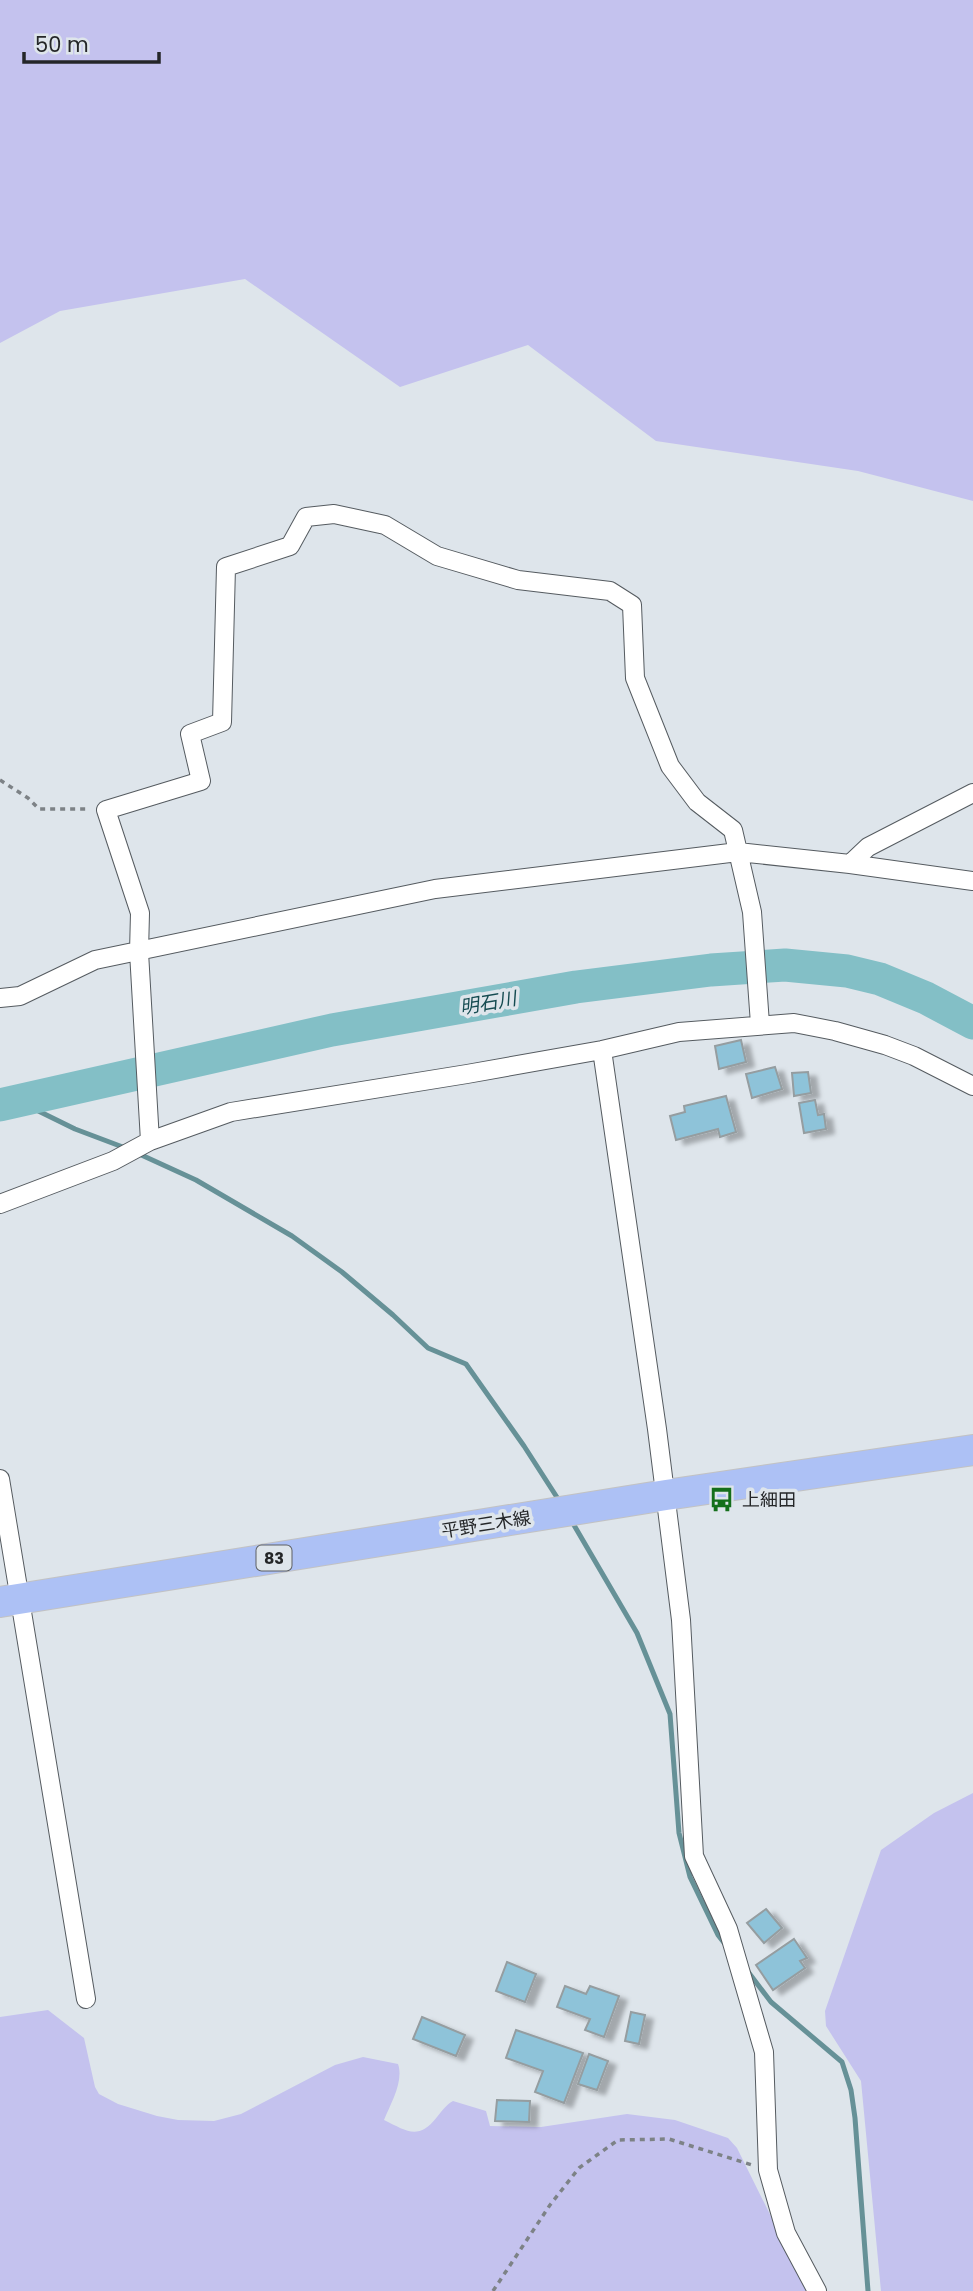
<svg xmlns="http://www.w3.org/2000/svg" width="973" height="2291" font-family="Poppins,'Noto Sans JP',sans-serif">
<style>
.green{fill:#c4c2ee}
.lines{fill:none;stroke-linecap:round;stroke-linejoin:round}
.stream{stroke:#669197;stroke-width:5}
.river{stroke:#83bfc6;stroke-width:33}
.building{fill:#8ec3d9;stroke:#959da0;stroke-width:2;filter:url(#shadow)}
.street-casing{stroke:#555b60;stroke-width:20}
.primary-casing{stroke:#c2c2c3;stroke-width:32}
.path{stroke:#7d8286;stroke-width:3.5;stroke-dasharray:5 5;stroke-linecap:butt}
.street{stroke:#fff;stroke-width:18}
.primary{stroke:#adc1f5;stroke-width:30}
.labels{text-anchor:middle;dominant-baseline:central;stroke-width:7;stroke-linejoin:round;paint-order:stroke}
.shield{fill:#dee5eb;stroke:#5c5f62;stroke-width:2}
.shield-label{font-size:16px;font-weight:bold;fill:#242628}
.poi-label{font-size:18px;fill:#242628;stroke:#dee5eb;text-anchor:start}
.street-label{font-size:18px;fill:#242628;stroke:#dee5eb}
.water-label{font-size:19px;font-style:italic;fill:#154b51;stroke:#dee5eb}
</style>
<defs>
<filter id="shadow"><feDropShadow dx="8" dy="4.5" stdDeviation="2" flood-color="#0004"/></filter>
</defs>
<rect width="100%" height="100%" fill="#dee5eb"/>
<path class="green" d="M0,0H973V501L858,471L656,441L528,345L400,387L245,279L60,311L0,343Z
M973,1793V2291H881L861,2081L826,2026L825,2011L881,1850L934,1813Z
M48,2010L84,2038L95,2087L99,2094L118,2104L157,2116L178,2120L214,2121L241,2114L335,2065L363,2057L398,2064C404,2081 391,2103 384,2120C407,2131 418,2141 437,2117C442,2111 446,2105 453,2101L486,2111L490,2126L541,2127L627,2114L675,2120L728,2138L737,2148L808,2291H0V2017Z"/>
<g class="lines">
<path class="stream" d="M18,1101L75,1129L128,1149
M137,1153L196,1180L292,1236L342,1272L393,1315L428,1348L466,1364L524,1446L560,1502
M571,1520L637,1633L670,1714L679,1833L690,1877L718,1935L725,1944
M749,1973L771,2002L842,2062L851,2090L855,2118L868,2291"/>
<path class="river" d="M0,1105L332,1030L576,987L711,970L785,965L847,971L880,979L926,998L973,1023"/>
</g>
<path class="building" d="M741,1040L746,1062L719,1069L715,1046Z
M775,1067L782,1089L752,1098L746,1074Z
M808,1072L811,1093L794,1096L792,1073Z
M726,1096L736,1132L720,1137L718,1129L676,1140L670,1116L685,1112L684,1106Z
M815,1100L818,1115L824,1114L826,1129L804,1133L799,1103Z
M766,1909L782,1928L764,1943L747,1923Z
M794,1939L807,1958L800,1961L805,1968L773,1990L756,1965Z
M507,1962L536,1974L525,2002L496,1991Z
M565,1986L586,1994L590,1986L619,1996L604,2037L585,2030L590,2019L557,2007Z
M631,2012L645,2015L639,2044L625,2041Z
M422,2017L465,2035L456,2056L413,2039Z
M516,2030L583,2053L564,2103L535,2092L543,2071L506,2058Z
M589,2054L608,2061L597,2090L578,2084Z
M497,2100L530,2101L529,2122L495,2121Z"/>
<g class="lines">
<defs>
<path id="street" d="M850,864L868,847L973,793
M0,998L20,996L95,960L435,889L738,852L850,864L973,881
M602,1050L657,1429L681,1620L694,1856L728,1929L764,2052L768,2170L786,2233L817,2291
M150,1141L139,952L140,913L106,810L201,781L190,734L222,722L226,567L290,546L306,517L334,514L385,525L437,556L518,580L610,591L632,605L635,678L670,766L697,802L733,830L752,912L760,1024
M0,1204L113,1161L150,1141L231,1112L467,1074L602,1050L679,1032L794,1023L835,1031L885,1045L914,1056L973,1086
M0,1479L86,1999"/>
<path id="primary" d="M0,1602L666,1495L973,1450"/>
</defs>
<use href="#street" class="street-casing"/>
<use href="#primary" class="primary-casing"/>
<path class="path" d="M0,780L28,798L39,809H90
M493,2291L550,2205L579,2168L618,2140L669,2139L752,2165"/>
<use href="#street" class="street"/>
<use href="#primary" class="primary"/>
</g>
<defs>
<symbol id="bus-bare" viewBox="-9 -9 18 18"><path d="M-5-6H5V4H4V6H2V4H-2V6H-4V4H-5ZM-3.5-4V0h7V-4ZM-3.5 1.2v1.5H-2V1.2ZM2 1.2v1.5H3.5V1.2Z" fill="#146f1b" stroke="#dee5eb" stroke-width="2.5" paint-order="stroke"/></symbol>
</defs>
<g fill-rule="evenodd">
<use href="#bus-bare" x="704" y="1482" width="35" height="35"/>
</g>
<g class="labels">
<rect class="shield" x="256.5" y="1545.5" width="35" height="25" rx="5"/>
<g class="shield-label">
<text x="274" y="1558">83</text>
</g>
<g class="poi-label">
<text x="742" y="1499">上細田</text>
</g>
<g class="street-label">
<text transform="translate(486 1524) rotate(-9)">平野三木線</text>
</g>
<g class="water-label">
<text transform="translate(488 1003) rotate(-10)">明石川</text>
</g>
</g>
<path d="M24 52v10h135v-10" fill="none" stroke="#242628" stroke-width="3.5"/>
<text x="35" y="52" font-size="21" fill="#242628" stroke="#dee5eb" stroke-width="5" paint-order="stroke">50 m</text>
</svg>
